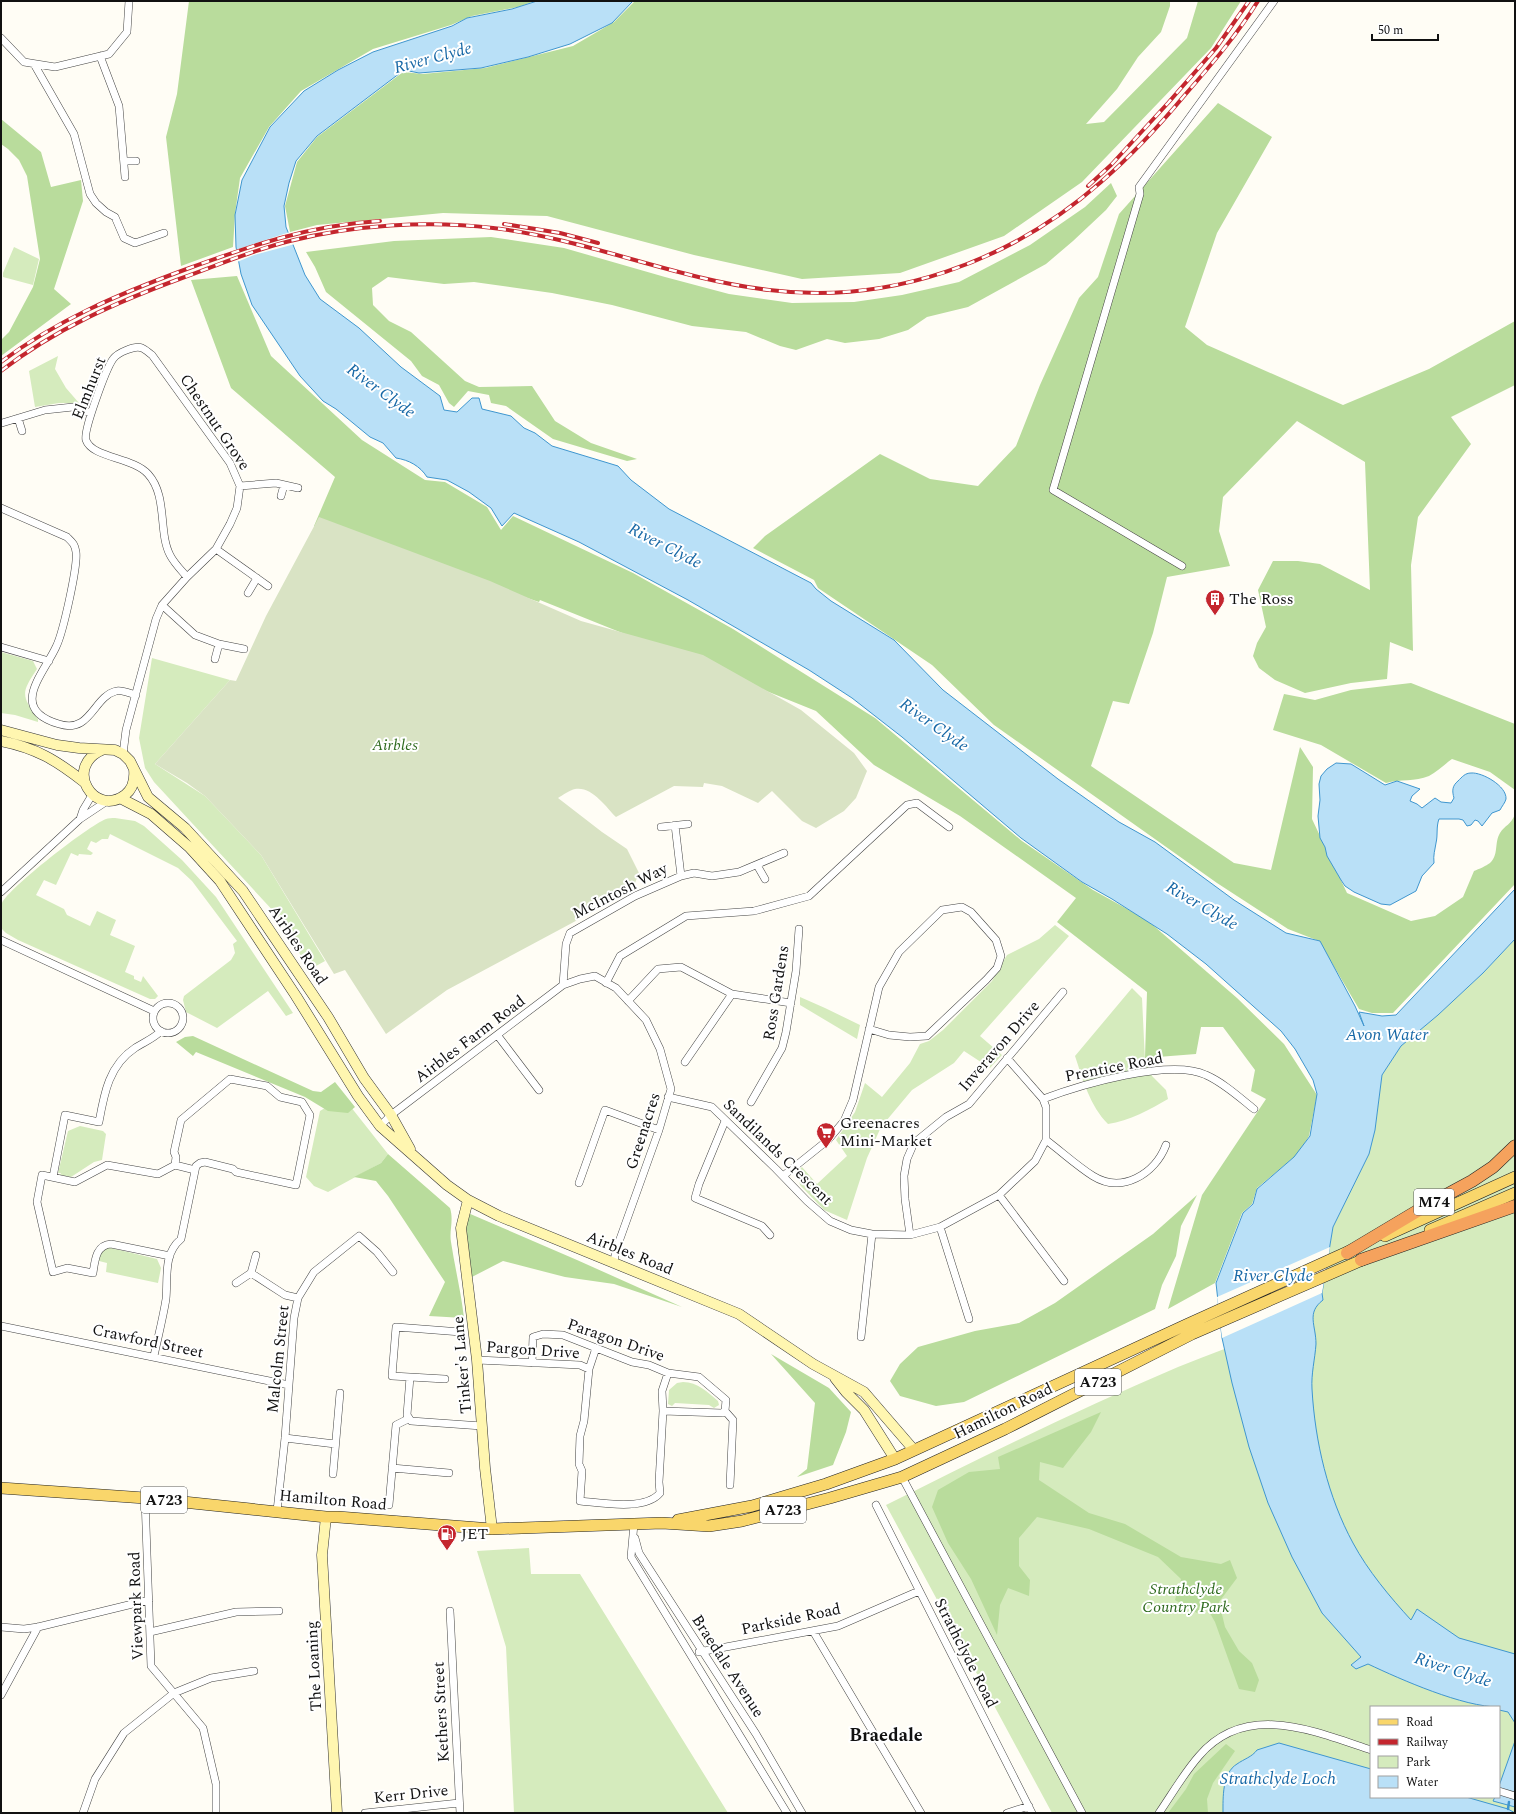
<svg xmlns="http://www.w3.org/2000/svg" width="1516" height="1814" font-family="Spectral,serif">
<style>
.green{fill:#d5ebbd;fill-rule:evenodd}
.forest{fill:#b9dc9c}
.cemetery{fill:#d9e3c4}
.water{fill:#b9e0f7;stroke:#3f96cf}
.pier{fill:#fffdf5}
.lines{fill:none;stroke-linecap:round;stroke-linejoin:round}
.stream{stroke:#3f96cf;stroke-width:2.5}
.street-casing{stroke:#444;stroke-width:8}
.secondary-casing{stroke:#333;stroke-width:11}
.primary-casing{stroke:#222;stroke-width:12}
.highway-casing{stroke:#222;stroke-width:13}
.street{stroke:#fff;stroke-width:7}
.secondary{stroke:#fff6b0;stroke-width:10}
.primary{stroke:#f9d66b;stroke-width:11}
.highway{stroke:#f5a25d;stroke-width:12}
.rail-casing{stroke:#c4262e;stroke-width:4}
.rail{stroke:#fff;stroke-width:2.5;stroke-dasharray:8;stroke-linecap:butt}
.labels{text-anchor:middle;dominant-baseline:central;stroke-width:4;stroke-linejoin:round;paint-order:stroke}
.shield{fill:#fff;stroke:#585858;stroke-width:1}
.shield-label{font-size:15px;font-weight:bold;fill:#111}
.street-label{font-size:16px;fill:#111;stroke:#fff}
.poi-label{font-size:16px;fill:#111;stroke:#fff;text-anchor:start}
.park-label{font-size:16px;font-style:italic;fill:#2f6b1f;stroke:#fff}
.water-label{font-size:17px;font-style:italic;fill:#1768a6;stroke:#fff}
.quarter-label{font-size:18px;font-weight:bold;fill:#111;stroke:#fff}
</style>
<rect width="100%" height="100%" fill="#fffdf5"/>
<path class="green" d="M14,247L39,259L33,285L3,277V273Z
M58,356L55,369L66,388L79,403H59L35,407L29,371Z
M1,652L33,661L37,669C21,693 21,695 38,719V722L15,715L1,713Z
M152,658L230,680L155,764L205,796L261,855L325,961L307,971L289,928L154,782L145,768L139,738Z
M115,818L135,821L144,826L182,860L216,897L293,1013L286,1016L268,991L217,1028L186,1012L183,1000L184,996L231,960L235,953L233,944L237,941L192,881L178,868L110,834L108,839H102L96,843L91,841L87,849L93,853L91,855L79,854L78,856L71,853L56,885L44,880L36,895L64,909L67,915L90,926L97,911L116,920L110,935L135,946L125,972L134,976V979L141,982L143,976L158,996L155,999H150L18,940L6,933L1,928C1,921 0,909 2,903C9,888 88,826 106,819C108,818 112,818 115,818Z
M1055,925L1069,936L980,1036L1002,1055L990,1068L964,1051L954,1063L912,1090L881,1127L867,1158L847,1220L824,1210L800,1185L797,1172L802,1167L817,1184L847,1156L836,1140L855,1112L865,1083L882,1097L910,1063L920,1044L929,1041L943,1030L992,981L1007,955L1039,939Z
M1515,939V1813H1052L886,1505C982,1457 1079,1409 1178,1367C1223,1349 1268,1333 1313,1315C1313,1307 1317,1304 1323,1299L1322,1293L1333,1227L1369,1154L1375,1130L1382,1075L1401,1046L1438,1015L1483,973ZM1371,1707H1499V1797H1371Z
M1132,988L1142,998L1145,1061L1152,1076L1166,1090L1168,1099C1151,1109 1129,1121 1108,1124C1090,1106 1083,1080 1075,1056Z
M800,997L825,1008L860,1025L857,1039L800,1005Z
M343,1097L388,1154L381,1163L328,1192L314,1186L306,1177L320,1111Z
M80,1126L103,1131L106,1134L102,1160L94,1162L71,1177L60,1175L61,1173H58L68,1131Z
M107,1247L157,1259L161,1268L158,1283L106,1272L107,1263L99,1261L101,1251Z
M683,1382C698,1382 707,1392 718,1401L719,1405L714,1408L709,1405L675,1403L672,1406L668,1404L669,1390L677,1383Z
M529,1548L531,1574H580L728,1813H514L506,1647L477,1551Z"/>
<path class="forest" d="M189,1H535L518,7L472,16L451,25L373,49L301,91L269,127L240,178L235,214L233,247L181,266L166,137L177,94Z
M635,1H1170V6L1161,32L1138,57L1117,89L1086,124L1104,122L1187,38L1198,1H1241L1211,48L1082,182L1004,236L900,273L802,279L694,255L547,216L443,213L317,225L290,232L285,206L297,162L317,137L403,72L423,74L485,68L573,46L614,22Z
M1218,103L1272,137L1217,233L1185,327L1207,345L1343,405L1429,369L1515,321V385L1451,417L1471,444L1418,517L1411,565L1413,651L1390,642L1387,679L1351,683L1305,693L1275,680L1259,668L1253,656L1257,643L1266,627L1258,590L1273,561H1298L1320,564L1370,590L1365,462L1297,421L1223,497L1219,531L1230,566L1167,577L1153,633L1129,704L1113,701L1091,766L1234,863L1271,870L1300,747L1313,767L1312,819L1347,893L1411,921L1435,916L1463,897L1474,871C1479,869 1486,866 1490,863C1499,855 1494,843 1500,833C1505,825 1511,825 1515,814V884L1393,1013H1372L1359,1009L1319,941L1288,929L1217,883L994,725L932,665L818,588L814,580L753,548L765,536L880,454L930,479L978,486L1016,446L1040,385L1079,298L1098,277L1119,214Z
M1,119L41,152L51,187L81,180L83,201L54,289L71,304L1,356V340L9,332L33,287L40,259L27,176L19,160L8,149L1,144Z
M1111,183L1117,196L1106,210L1073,241L1046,264L968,307L927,317L908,330L879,339L845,343L827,339L796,350L780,346L746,332L692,326L612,305L552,293L474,282L444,284L388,277L372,288L373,305L389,321L411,332L465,381L479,387L532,386L555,421L591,443L637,459L627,461L553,439L506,406L491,403L489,395L468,391L454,407L449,403L439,385L422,376L411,361L326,292L315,267L306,252L394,241L491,237L564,248L665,277L729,294L792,303L854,302L902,295L959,282L1030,245L1085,207Z
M237,276L271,356L362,440L425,480L445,482L487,507L501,530L513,516L633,573L733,629L875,718L1022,841L1093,890L1147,920L1237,998L1284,1044L1317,1095L1309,1136L1299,1153L1257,1188L1252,1204L1242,1213L1215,1283L1168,1309L1202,1195L1266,1099L1251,1091L1255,1070L1223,1027H1201L1196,1054L1145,1058L1147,992L1057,922L1076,898L960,816L874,765L816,711L540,600L539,602L314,526L335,477L231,388L191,280Z
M1411,683L1515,724V790L1490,772L1452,759C1445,764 1437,772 1429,776C1415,782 1400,779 1386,783L1321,745L1273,730L1284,694L1315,700L1351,690Z
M193,1036L313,1091L321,1092L335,1082L355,1107L348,1113L328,1111L305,1097L196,1052L193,1056L176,1042L185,1037Z
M388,1154L450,1208C454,1220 449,1231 451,1242C455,1268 461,1292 464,1318L429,1316L445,1282L388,1196L376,1181L354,1177L381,1163Z
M1197,1195L1181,1226L1176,1256L1162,1285L1155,1309L964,1402L936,1406L900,1396L890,1381L900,1364L918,1347L975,1331L1019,1323L1055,1303L1153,1234Z
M468,1213L577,1260L682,1307L614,1284L565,1277L503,1261L468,1279L464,1232Z
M771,1354L829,1388L851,1412L846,1432L833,1465L797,1477L807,1469L815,1403Z
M1101,1412L1091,1432L1063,1468L1040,1462L1039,1480L1089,1513L1125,1524L1181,1557L1221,1564L1230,1560L1237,1578L1219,1602L1225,1627L1239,1651L1252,1663L1259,1680L1255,1692L1239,1689L1215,1622L1207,1608L1197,1613L1175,1600L1181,1579L1158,1557L1089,1529L1037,1517L1019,1538V1566L1030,1580L1029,1596L1008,1588L1000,1605L997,1635L971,1579L948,1543L932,1507L938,1490L969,1472L1000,1469L998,1457Z
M1226,1744L1235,1751L1213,1783L1207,1799L1208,1813H1168L1186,1789L1194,1774Z"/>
<path class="cemetery" d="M319,517L490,581L581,621L703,655L801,710L854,753L867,771L856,798L844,811L816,828L802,821L772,791L758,803L722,786L704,783L703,787L674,786L616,817C606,807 592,786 575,789C570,790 563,795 558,798L602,832L627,849L639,873L635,883L600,908L447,990L386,1034L345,970L334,974L261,855L205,796L187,783L155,764L230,680L236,681L266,616Z"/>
<path class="water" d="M537,1H633L612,23L570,44L528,57L481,68L419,73L404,70L317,136L296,161L289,183L284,206L286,227L305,275L320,299L359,328L401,367L440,396L444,410L457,412L472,398H479L482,409L511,416L524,428L535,433L552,446L618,466L631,480L669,509L811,583L816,589L831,601L894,640L943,690L1058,779L1119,822L1155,842L1234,900L1286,933L1320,941L1355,1006L1364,1026L1359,1012L1382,1016L1396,1015L1515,889V939L1483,973L1438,1015L1401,1046L1382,1075L1375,1130L1369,1154L1333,1227L1322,1293L1323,1300C1306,1313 1316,1325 1316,1344C1315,1359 1311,1374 1312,1389C1315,1442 1328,1497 1353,1543C1368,1571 1390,1597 1411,1620L1417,1609L1459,1638L1515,1654V1723L1508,1712L1499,1710V1707C1463,1707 1402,1680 1368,1664L1356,1669L1351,1665L1361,1657L1322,1613L1292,1557L1268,1503L1249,1447L1232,1383L1222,1338L1216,1283L1243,1213L1253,1204L1257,1189L1294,1157L1310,1136L1317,1094L1313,1080L1295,1049L1281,1031L1206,964L1167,934L1112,899L1082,882L1021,838L902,737L852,698L809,670L688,600L579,542L514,513L502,526L491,508L469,492L447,480L427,477C420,466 409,460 396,458L383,443L370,437L336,409L323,401L300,376L252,305L241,274L236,247L235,215L242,180L270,127L304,91L338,70L373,52L452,26L467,18L512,9Z
M1336,763L1351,764L1385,785L1397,781L1420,789L1412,796L1410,801L1417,804L1422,808L1435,798L1441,802L1451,803L1454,798C1452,791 1452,786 1458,781C1462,777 1465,773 1471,773C1482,772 1507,786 1506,799C1505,803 1502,806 1500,810L1492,813L1482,826L1478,821L1475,820L1471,825L1467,826L1463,820L1459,819H1439C1436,827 1438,835 1436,843C1435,850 1433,855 1434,863L1422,876L1416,891L1390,905L1381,904L1354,892L1345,886L1341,880L1327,856L1325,847L1320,838L1318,816L1320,800L1319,784L1321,776L1327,769Z
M1515,1741V1807L1493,1801L1495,1797H1499V1786Z
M1279,1743L1371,1769V1797H1466L1508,1809L1515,1813H1223C1223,1798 1222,1773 1237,1764C1244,1759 1252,1757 1257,1750Z"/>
<path class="pier" d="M290,232L295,244L254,255L237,262L235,250Z
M1330,1247L1322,1293L1222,1338L1217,1297Z"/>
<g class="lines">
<path class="stream" d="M1508,1809L1509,1802"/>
<defs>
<path id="street" d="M1,38L24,62L55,67L109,54L127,32L129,1
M100,56L119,106L125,177
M34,64L74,134L90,194L96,203L106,212L115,217L124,238L135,243L164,233
M124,161H136
M18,418L22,431
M2,423L45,410L73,407L91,413
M240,486L276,483L298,488
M281,496L284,485
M1,508L67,537C72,542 75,544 76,552C78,566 63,633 56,647C43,675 8,709 59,724C91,734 93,697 116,691C121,689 131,694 136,695
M216,549L268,586
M1182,566L1053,490L1140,194L1139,187L1274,1
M248,593L257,578
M162,605L195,635L219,644L244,649
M1,647L49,661
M215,659L219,644
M123,754L126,730L156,619L162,605L187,577L216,549L230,524L237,508L240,486L230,463L152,355C149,353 145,349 142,348C135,345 117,353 113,359C106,369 83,431 86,440C92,458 133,457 148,474C168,496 158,532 170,555C174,563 181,570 187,577
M80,819L83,810L92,795
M675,825L681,876
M661,827L688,824
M757,865L765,879
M1,892L80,819L107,801
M1,940L154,1011
M606,983L620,956L686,916L754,911L809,896L907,805L917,803L949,827
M563,985L566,944L570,933L635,896L681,876L694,873L712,876L739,872L784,853
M628,1001L658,969L681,967L732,994L791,1003
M153 1018a15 15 0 1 1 30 0a15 15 0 1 1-30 0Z
M498,1036L539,1090
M685,1062L732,994
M668,1097L712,1107L776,1169L807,1201L830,1221L851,1230L872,1234L910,1235L940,1227L999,1195L1035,1161L1046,1140V1107L1043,1099L1007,1058
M1043,1099C1080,1085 1170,1058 1206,1075C1224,1083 1239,1097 1254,1109
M751,1102L782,1048L786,1032L796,971L799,929
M725,1121L699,1184L695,1198L762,1226L770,1235
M380,1126L391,1115L563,985L580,979L595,976L616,988L646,1020L660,1049L671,1089L659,1130L616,1250L614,1261
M1046,1140C1062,1152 1077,1166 1093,1176C1122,1194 1155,1174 1166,1145
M175,1165L195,1170
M783,1176L828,1140L844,1121L853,1100L879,987L899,952L942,910L962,907L971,912L996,940L1001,956L997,968L986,980L927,1036L910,1037L889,1035L869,1029
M53,1177L65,1115L99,1122C104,1094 109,1065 135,1048C144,1042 153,1039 161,1031
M579,1183L605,1110L659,1130
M999,1195L1064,1281
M940,1227L969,1319
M910,1235L905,1199L904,1176L907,1159L914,1143L946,1117L969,1104L1063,992
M251,1273L256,1255
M236,1283L251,1273L285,1295L298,1298
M1,1326L289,1385
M461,1332L396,1327L392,1376L410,1377L407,1415L411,1421L482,1426
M861,1337L872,1234
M154,1356C158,1337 163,1318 166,1299C168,1277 163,1254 181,1239L196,1166L200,1163L205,1162L233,1169L236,1172L296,1185L310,1115L302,1102L280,1097L267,1086L230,1079L181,1120L174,1152L176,1157L175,1165L158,1174L107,1165L75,1182L42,1175L37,1202L53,1272L67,1268L93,1273C95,1260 96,1245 111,1244L170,1256
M477,1360L580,1365L589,1369L596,1348
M532,1363L533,1337L543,1334L563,1335L632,1362L649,1365L668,1373L699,1377L726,1400L725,1411L722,1413L663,1411L662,1391L668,1373
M589,1369L584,1421L580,1436L579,1464L582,1471L580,1501C602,1503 645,1511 660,1493L659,1482L663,1411
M410,1377L445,1379
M725,1411L733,1420L730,1485
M285,1438L335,1444
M392,1468L449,1473
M333,1474L340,1393
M902,1477L1082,1813
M145,1498L151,1666L203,1728L216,1784V1813
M389,1505L396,1425L408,1419
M876,1505L1032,1813
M277,1511L285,1438L294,1318L298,1298L314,1272L359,1236L377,1252L393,1272
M634,1524L631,1557L787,1813
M635,1538L639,1553L756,1734L802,1813
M450,1611L460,1813
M1,1627L24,1629L38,1627L149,1600
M813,1631L921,1813
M150,1632L236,1612L279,1611
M699,1652L838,1626L919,1591
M1,1695L38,1627
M1499,1791L1515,1796
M83,1813L95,1779L124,1733L174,1693L211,1678L254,1671
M365,1813L459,1803
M1007,1813L1029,1806
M1159,1813C1172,1794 1184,1773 1199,1756C1246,1701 1314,1731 1371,1750"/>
<path id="secondary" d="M1,730L57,745L79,748L115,750L123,754L130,761L148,797L185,828L243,891L328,1017L364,1078L391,1115L410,1149
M1,741C36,748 56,760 84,782
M102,750C63,767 94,818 125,795C133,789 135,779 134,769
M120,798L151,814L189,847L220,881L296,996L358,1096L380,1126L447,1185L468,1200L499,1216L739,1314L813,1364L864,1392L914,1450
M468,1200L461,1228L477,1360L485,1468L492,1529
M835,1378L846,1392L864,1410L895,1459
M326,1517L322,1555L337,1813"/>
<path id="primary" d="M1430,1230L1515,1193
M1385,1236L1515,1177
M1,1488L145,1498L326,1517H338L492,1529L662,1523L709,1526L742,1521L830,1498L902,1477L1005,1429L1192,1334L1369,1257
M678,1520L752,1506L826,1484L895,1459L1188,1324L1354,1249"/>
<path id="highway" d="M1347,1253L1424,1207L1472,1181L1493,1167L1515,1146
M1361,1260L1515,1206"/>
</defs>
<use href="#street" class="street-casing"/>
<use href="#secondary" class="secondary-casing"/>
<use href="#primary" class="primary-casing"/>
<use href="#highway" class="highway-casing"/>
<use href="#street" class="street"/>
<use href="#secondary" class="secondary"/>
<use href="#primary" class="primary"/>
<use href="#highway" class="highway"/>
<defs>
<path id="rail" d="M1088,186L1111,165L1168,103L1216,48L1249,1
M504,224L560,233L598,243
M1,362C57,320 119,294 184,270C250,246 310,225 380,221
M1,371C57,328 117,302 182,278C218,265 253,250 290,241C353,225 428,220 493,228C587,239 675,279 769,290C890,305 1010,262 1101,182C1131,156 1159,126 1184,96C1211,65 1237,35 1258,1"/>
</defs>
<use href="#rail" class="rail-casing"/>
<use href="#rail" class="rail"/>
</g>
<defs>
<symbol id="building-pin" viewBox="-11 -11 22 30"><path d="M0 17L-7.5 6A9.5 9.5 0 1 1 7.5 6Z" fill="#c4262e" stroke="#fff"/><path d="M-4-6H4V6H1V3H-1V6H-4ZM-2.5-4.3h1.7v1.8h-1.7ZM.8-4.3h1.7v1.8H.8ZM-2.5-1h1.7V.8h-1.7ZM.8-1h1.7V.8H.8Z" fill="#fff"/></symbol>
<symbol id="supermarket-pin" viewBox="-11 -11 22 30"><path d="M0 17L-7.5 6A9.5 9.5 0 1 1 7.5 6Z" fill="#c4262e" stroke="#fff"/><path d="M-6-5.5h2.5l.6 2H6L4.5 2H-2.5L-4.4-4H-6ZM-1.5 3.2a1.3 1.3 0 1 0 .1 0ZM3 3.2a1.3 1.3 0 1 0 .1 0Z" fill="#fff"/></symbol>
<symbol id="fuel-pin" viewBox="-11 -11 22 30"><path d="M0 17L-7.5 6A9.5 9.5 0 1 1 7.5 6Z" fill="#c4262e" stroke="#fff"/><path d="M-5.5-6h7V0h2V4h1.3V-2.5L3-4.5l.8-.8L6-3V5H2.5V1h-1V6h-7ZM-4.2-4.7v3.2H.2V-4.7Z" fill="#fff"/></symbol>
</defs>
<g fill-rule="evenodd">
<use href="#building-pin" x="1204" y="588" width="22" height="30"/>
<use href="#supermarket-pin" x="815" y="1121" width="22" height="30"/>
<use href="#fuel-pin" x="436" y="1523" width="22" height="30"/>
</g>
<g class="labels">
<g class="shield">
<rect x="1414" y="1189" width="40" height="26" rx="3"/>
<rect x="1075" y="1369" width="46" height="26" rx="3"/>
<rect x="141" y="1487" width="46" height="26" rx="3"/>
<rect x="760" y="1497" width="46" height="26" rx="3"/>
</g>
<g class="shield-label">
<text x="1434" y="1202">M74</text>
<text x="1098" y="1382">A723</text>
<text x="164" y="1500">A723</text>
<text x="783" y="1510">A723</text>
</g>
<g class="street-label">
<text transform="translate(89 388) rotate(-68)">Elmhurst</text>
<text transform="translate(215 422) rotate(56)">Chestnut Grove</text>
<text transform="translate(620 891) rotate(-27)">McIntosh Way</text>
<text transform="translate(298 945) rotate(56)">Airbles Road</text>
<text transform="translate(776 993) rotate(-81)">Ross Gardens</text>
<text transform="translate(470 1039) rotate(-37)">Airbles Farm Road</text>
<text transform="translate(999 1046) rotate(-49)">Inveravon Drive</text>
<text transform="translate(1114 1067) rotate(-11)">Prentice Road</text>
<text transform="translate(643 1131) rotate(-72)">Greenacres</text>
<text transform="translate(778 1152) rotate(44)">Sandilands Crescent</text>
<text transform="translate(630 1253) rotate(22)">Airbles Road</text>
<text transform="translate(616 1340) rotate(19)">Paragon Drive</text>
<text transform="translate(148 1341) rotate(12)">Crawford Street</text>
<text transform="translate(533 1350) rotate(4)">Pargon Drive</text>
<text transform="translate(278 1359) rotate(-84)">Malcolm Street</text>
<text transform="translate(462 1365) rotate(-95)">Tinker's Lane</text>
<text transform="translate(1003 1411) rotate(-26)">Hamilton Road</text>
<text transform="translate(333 1500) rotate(5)">Hamilton Road</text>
<text transform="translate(136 1606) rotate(-92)">Viewpark Road</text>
<text transform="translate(791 1619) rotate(-12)">Parkside Road</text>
<text transform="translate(966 1653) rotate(63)">Strathclyde Road</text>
<text transform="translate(314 1666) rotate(-93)">The Loaning</text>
<text transform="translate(728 1666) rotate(57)">Braedale Avenue</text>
<text transform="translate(441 1712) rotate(-93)">Kethers Street</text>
<text transform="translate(411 1794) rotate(-6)">Kerr Drive</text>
</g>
<g class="poi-label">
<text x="1229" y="599">The Ross</text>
<text x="840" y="1123">Greenacres<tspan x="840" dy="18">Mini-Market</tspan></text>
<text x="461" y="1534">JET</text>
</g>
<g class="park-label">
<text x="395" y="745">Airbles</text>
<text x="1186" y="1589">Strathclyde<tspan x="1186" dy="18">Country Park</tspan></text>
</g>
<g class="water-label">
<text transform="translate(433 58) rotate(-15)">River Clyde</text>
<text transform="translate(381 391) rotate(36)">River Clyde</text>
<text transform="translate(665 546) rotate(27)">River Clyde</text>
<text transform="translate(934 725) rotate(35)">River Clyde</text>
<text transform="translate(1202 906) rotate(30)">River Clyde</text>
<text x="1387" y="1035">Avon Water</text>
<text x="1273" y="1276">River Clyde</text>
<text transform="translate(1453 1670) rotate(18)">River Clyde</text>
<text x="1278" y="1779">Strathclyde Loch</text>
</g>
<g class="quarter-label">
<text x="886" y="1735">Braedale</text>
</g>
</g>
<rect width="1516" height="1814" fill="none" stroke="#111111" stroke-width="4"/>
<rect x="1370" y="1706" width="130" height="92" fill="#ffffff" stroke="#a0a0a0"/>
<rect x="1378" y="1719" width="20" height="6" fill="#f9d66b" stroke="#a0a0a0"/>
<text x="1406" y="1726" font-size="12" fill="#111111">Road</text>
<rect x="1378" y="1739" width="20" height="6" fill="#c4262e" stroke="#a0a0a0"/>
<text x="1406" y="1746" font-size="12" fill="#111111">Railway</text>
<rect x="1378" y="1756" width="20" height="12" fill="#d5ebbd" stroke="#a0a0a0"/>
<text x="1406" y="1766" font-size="12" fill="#111111">Park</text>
<rect x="1378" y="1776" width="20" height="12" fill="#b9e0f7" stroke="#a0a0a0"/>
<text x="1406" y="1786" font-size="12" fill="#111111">Water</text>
<path d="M1372 34v6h66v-6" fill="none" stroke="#111111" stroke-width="2"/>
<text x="1378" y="34" font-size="12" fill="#111111" stroke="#ffffff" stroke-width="3" paint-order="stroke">50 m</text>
</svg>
